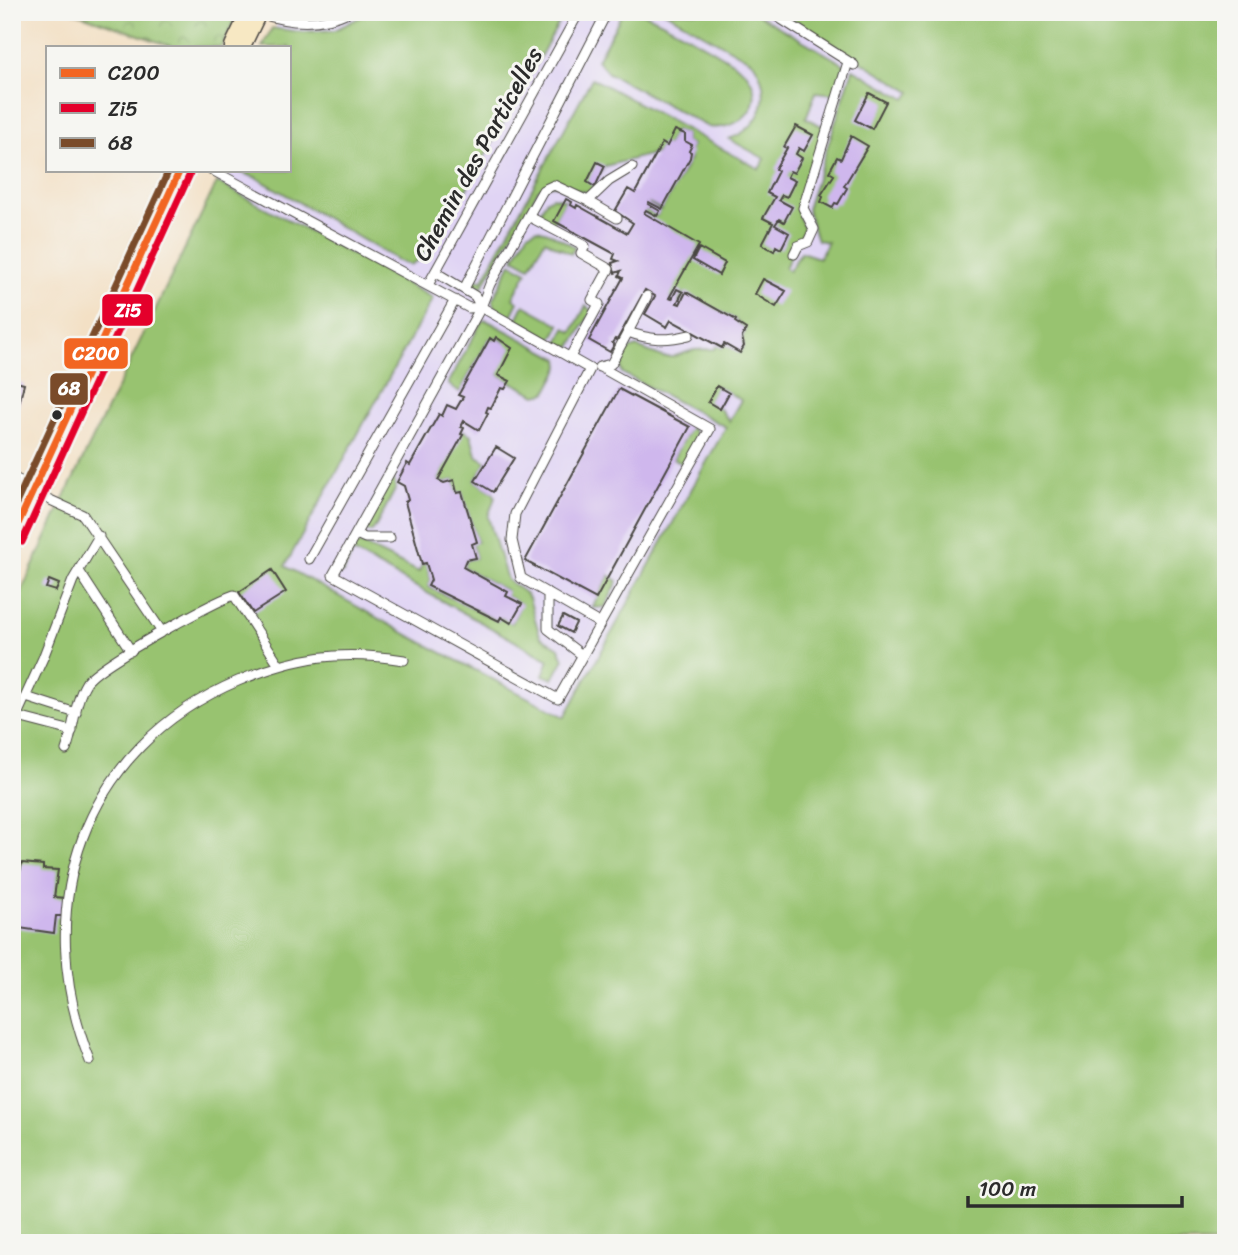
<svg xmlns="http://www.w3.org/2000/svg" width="1238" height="1255" font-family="Sriracha,sans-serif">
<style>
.built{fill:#e0d4f4}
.green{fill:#98c370;stroke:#62774e;stroke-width:2;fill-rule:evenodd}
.park{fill:url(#park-crowns);stroke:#62774e;stroke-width:2}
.building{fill:#cfb7ed}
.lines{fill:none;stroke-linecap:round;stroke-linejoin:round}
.service-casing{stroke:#494642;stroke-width:11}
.minor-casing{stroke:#494642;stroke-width:20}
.secondary-casing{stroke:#494642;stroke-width:27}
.service{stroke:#fff;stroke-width:9}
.minor{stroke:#fff;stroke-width:18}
.secondary{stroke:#f7e8c3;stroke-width:24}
.bus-1-casing{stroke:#f6f6f2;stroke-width:12}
.bus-2-casing{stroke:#f6f6f2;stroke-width:12}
.bus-3-casing{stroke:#f6f6f2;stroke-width:12}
.bus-1{stroke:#f26522;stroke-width:7}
.bus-2{stroke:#e4002b;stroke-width:7}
.bus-3{stroke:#7a4b2a;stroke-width:7}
.bus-dot{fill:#2b2b2b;stroke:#f6f6f2;stroke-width:2.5}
.labels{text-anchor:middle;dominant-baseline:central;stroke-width:6;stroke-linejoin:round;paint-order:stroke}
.street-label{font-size:24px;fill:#2b2b2b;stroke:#f6f6f2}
.line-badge{stroke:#f6f6f2;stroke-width:2.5}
.badge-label{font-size:19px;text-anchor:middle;font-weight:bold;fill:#fff}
</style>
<defs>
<pattern id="park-crowns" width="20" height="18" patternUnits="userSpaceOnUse" patternTransform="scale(1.75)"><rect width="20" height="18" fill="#98c370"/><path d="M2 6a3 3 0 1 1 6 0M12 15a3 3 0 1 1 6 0" fill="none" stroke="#7c9f5c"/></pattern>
</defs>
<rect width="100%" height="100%" fill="#f6f6f2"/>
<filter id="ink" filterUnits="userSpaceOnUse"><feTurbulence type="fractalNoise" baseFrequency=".0143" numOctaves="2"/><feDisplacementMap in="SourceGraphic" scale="14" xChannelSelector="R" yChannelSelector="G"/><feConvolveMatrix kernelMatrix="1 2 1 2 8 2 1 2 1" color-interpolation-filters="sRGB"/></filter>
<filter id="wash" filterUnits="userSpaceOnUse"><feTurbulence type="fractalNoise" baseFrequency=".00686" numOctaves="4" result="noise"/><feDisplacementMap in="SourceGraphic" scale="28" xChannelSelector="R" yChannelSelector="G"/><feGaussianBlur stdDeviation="1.57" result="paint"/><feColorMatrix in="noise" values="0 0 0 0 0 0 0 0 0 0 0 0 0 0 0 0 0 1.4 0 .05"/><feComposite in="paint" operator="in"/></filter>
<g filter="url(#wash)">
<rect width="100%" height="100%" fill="#f3e0c5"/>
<path class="built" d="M283,12H781L911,91L565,717L410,636L285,566L432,298L217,182L223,170H289V47H265Z"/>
<path class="green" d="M370,12H565L451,217L417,261L410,265L399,261L257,178L234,170H289V47H262L272,28L302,32L335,30Z
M623,12C630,12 638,11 645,14C662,21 738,62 747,74C769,104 739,132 708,127L608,73L597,60Z
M665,12H753L845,65L834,94L816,92L806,118L824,127L800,205L798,214L804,228L785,268L789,271L801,252L819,258L828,242L817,240L807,209L853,69L906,99L911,92L781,12H1226V1243H12V612L64,498L217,182L433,298L285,566L410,636L565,717L726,427L622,373C619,360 623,350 637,347L663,357H672L694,350L715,349L717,345L722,348L724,344L740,353L744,346L742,337L746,330L736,320L686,293L680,304L677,303L683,292L672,299L669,298L644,213L646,210L657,216L660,210L648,204L649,202L662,209L690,159L689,151L692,145L685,141V134L675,130L667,146L662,144L657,153L605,166L590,192C567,193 563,176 538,190L482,287L474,285V277L482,281L592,78L759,169L765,159L729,139C763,128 774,91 753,62ZM717,386L741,400L729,421L720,409L709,402Z
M552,197L566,200L552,225L538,216L546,201Z
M537,229L548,232L575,247L571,254L545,240L530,267L514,258L528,233Z
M511,263L527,272L513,298L518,302L511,316L495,307L493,299Z
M524,305L560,325L552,339L517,319Z
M586,306L592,311L571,347L558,343L565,328L572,332Z
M486,320L559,359L560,367L546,393L536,395L498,375L504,341L496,337L494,341L489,339L460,392L448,384L482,321Z
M690,427L695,432V442L683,464L673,459Z
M462,430L471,435L476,455L487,462L475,481L493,492L495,497L488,517L507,580L524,592L529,598L540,636L559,648L564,659L553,679L543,675L549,660L353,552L343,573L339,572L355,544L359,543L419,572L422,564L426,563L431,580L428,587L498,621L501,617L512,623L521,604L506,596L507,591L463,567L466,560L476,558L472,544L477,542L462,493H457L454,480L444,483L438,480Z
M392,475L396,488L376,526L371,532L365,531Z
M609,575L618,581L605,607L592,608Z"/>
<path class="park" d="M73,12H238L222,47H173Z"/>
<g id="blocks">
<path class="building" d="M869,93L886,102L872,129L855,120Z
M796,126L813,135L804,151L799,148L796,154L802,158L794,173L790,171L787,177L795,181L787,197L782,195L779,200L792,207L784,222L779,219L775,225L789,233L781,249L776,246L774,251L762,244L773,223L763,218L775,197L767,193L778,171L775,169L787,148L784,147Z
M675,130L685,134V141L692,145L689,151L691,152L690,158L662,209L649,202L648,204L660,211L657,216L646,210L644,213L699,245L669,298L672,299L677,289L683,292L677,303L680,304L686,292L736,320L735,322L746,329L742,337L744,346L740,353L724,344L722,348L671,320L667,327L645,314L655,296L645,290L617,340L615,339L612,343L614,345L610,352L589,340L623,278L619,276L621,271L615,273L612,263L618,261L613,259L615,254L554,221L566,199L572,202L571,205L576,208L577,205L627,233L633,223L615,211L628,189L635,193L662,143L667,146Z
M851,136L868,146L844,186L847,188L838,204L835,203L832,208L821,202L823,197L821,195L834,175L829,172L837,157L841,159Z
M597,162L605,166L595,187L587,182Z
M699,248L725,263L719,275L693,260Z
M763,279L786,291L776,307L755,294Z
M496,337L512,348L498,375L510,381L505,389L501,388L491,408L488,407L486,412L488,413L479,430L464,421L461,427L464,428L461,434L463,435L438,480L444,483L454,480L457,493L462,492L477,542L472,544L476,558L466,560L463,567L508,592L506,596L522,604L511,623L501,617L499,621L428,586L431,580L426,563L422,564L405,502L408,500L404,486L397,482L407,463L410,465L439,414L442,416L447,405L456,409L463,397L458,395L460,392L490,338L494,341Z
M12,381L24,384L13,427H12Z
M717,386L729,393L720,409L708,402Z
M619,389L690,427L596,599L525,561Z
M496,447L514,458L493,492L475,481Z
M272,570L286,592L253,613L239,592Z
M49,580L59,584L56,591L46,588Z
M563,616L576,623L571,633L558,626Z
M22,863L43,865V869L58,870L54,897L65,898L62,916H56L54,933L12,927V871L20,872Z"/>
</g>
</g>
<g filter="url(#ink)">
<use href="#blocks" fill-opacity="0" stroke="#494642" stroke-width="2"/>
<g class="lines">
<defs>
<path id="service" d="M257,12C287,23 319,26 348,12
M770,12L854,65
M212,170L469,308L481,307
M588,201L617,218
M528,216L585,246L581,253L609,269L592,300L599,304L570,357
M794,254L798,246L808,242L814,229L803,208L848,62
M435,272L475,296L481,307L590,369L515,514L512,540L521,578L599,623
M428,285L579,12
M464,289L607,12
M628,332C650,340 666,341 689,335
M599,367L611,364L647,296
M600,367L710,429L558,699L333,575L481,307L490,284L543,190L554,185L588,201L609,181L632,167
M35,493L83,515L162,632
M356,534L365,538H390
M309,559L455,300
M79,571L131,651
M548,593V629L582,655
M26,697L76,713
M18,717L72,731
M12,726L43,658L73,580L99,536
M66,750C74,729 74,703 86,683C96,666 211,603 234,595L280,666
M90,1061C29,907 82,747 238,681C298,656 340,650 404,660"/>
<path id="minor" d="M12,482L33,492"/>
<path id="secondary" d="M237,47L254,12
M12,538L180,170"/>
</defs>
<use href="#service" class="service-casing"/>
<use href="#minor" class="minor-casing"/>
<use href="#secondary" class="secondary-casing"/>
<use href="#service" class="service"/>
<use href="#minor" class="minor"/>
<use href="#secondary" class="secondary"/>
<defs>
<path id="bus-1" d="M12,537L180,170"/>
<path id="bus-2" d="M22,542L190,174"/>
<path id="bus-3" d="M12,512L169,170"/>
</defs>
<use href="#bus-1" class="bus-1-casing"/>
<use href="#bus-2" class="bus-2-casing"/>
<use href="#bus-3" class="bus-3-casing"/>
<use href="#bus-1" class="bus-1"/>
<use href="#bus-2" class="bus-2"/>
<use href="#bus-3" class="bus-3"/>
</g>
</g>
<circle class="bus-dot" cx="57" cy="415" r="6"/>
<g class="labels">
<g class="street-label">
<text transform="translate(478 154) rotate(-61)">Chemin des Particelles</text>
</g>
</g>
<g class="line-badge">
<rect x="101" y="293" width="53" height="34" rx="7" fill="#e4002b"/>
<rect x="63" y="337" width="66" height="33" rx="7" fill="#f26522"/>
<rect x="49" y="372" width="40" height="34" rx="7" fill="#7a4b2a"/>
</g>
<g class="badge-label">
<text x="128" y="317">Zi5</text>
<text x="96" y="360">C200</text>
<text x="69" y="395">68</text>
</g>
<rect width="1238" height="1255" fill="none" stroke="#f6f6f2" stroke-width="42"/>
<rect x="46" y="46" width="245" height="126" fill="#f6f6f2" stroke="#a5a5a2" stroke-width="2"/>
<rect x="60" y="68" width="35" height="10" fill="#f26522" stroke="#a5a5a2" stroke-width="2"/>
<text x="108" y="80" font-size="21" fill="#2b2b2b">C200</text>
<rect x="60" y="103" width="35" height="10" fill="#e4002b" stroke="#a5a5a2" stroke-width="2"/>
<text x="108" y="116" font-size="21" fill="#2b2b2b">Zi5</text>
<rect x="60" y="138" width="35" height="10" fill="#7a4b2a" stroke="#a5a5a2" stroke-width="2"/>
<text x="108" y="150" font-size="21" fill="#2b2b2b">68</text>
<path d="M968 1196v10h214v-10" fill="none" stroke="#2b2b2b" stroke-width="3.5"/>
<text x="979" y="1196" font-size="21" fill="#2b2b2b" stroke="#f6f6f2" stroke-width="5" paint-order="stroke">100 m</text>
</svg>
